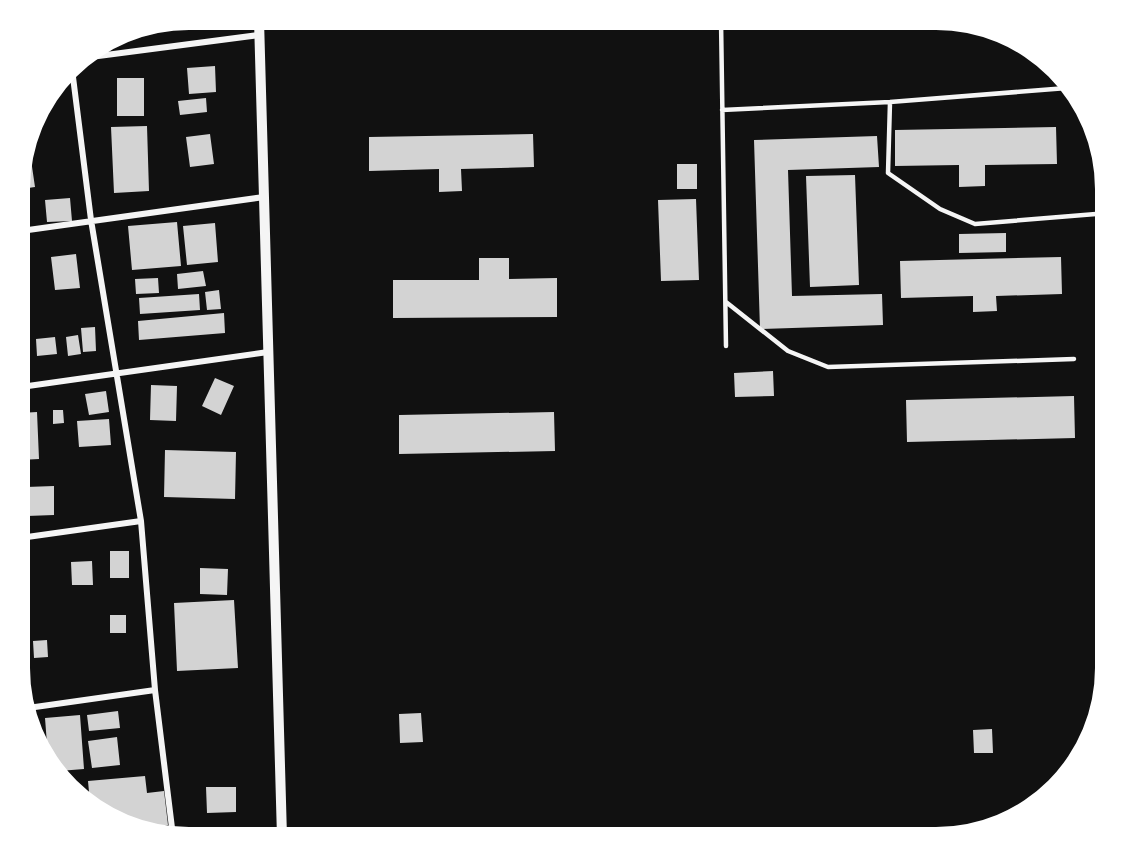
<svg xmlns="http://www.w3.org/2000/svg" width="1125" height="857" font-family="'Asap Condensed',sans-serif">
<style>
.building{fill:#d3d3d3}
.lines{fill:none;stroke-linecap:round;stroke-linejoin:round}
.service{stroke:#f5f5f5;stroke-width:4.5}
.minor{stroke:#f5f5f5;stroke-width:6}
.tertiary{stroke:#f5f5f5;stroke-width:10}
</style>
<rect width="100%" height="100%" fill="#111"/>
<path class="building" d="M215,66L216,92L189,94L187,68Z
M117,78H144V116H117Z
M206,98L207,112L180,115L178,101Z
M147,126L149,191L114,193L111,127Z
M1056,127L1057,164L985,165V186L959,187V165L895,166V130Z
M210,134L214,164L190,167L186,137Z
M533,134L534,167L461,169L462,191L439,192V169L369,171V137Z
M877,136L879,167L788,170L792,296L882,294L883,325L760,329L754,140Z
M30,153L35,187L21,189V167L26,154Z
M677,164H697V189H677Z
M855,175L859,285L810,287L806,176Z
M1102,184H1104L1105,189V210H1100Z
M70,198L72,221L47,222L45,200Z
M696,199L699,280L661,281L658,200Z
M177,222L181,266L132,270L128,226Z
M215,223L218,262L187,265L183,226Z
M1006,233V252L959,253V234Z
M76,254L80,288L55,290L51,257Z
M1061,257L1062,294L996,296L997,311L973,312V296L901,298L900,261Z
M479,258H509V279L557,278V317L393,318V280H479Z
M203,271L206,286L178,289L177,274Z
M158,278L159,293L136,294L135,279Z
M219,290L221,309L207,310L205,292Z
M199,294L200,310L140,314L139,298Z
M1105,309V383H1103L1102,310Z
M224,313L225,333L139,340L138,321Z
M21,322H25L28,355H21Z
M95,327L96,351L83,352L81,328Z
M78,335L81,354L68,356L66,337Z
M55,337L57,354L37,356L36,339Z
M773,371L774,396L735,397L734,373Z
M215,378L234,386L221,415L202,406Z
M151,385L177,386L176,421L150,420Z
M106,391L109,412L89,415L85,394Z
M1074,396L1075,438L907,442L906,400Z
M53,410H63L64,423L53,424Z
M37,412L39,459L20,460V413Z
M554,412L555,451L399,454V415Z
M109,419L111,445L79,447L77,421Z
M165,450L236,452L235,499L164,497Z
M54,486V515L27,516L26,487Z
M110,551H129V578H110Z
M92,561L93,585H72L71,562Z
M200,568L228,569L227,595L200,594Z
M20,583H25V609H20Z
M234,600L238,668L177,671L174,603Z
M110,615H126V633H110Z
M20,635H30L29,661H20Z
M47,640L48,657L34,658L33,641Z
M118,711L120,728L89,731L87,715Z
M421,713L423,742L400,743L399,714Z
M80,715L84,769L59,771L48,757L45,718Z
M992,729L993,753H974L973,730Z
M117,737L120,765L92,768L88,741Z
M145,776L147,793L164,791L168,825L139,828L125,825L90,803L88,781Z
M206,787H236V812L207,813Z"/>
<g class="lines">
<path class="service" d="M721,20L726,346
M890,102L888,173L940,209L975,224L1096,214
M722,110L890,102L1067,88
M726,302L788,351L828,367L1074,359"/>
<path class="minor" d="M83,58L259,35
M72,69L91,220L141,521L155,690L173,836
M21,231L264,197
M21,387L268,352
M20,538L141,521
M28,708L155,690
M265,837L282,835"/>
<path class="tertiary" d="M259,20L282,837"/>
</g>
<path d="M0 0H1125V857H0ZM189 30H936A159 159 0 0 1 1095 189V668A159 159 0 0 1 936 827H189A159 159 0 0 1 30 668V189A159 159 0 0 1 189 30Z" fill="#fff" fill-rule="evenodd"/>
</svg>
